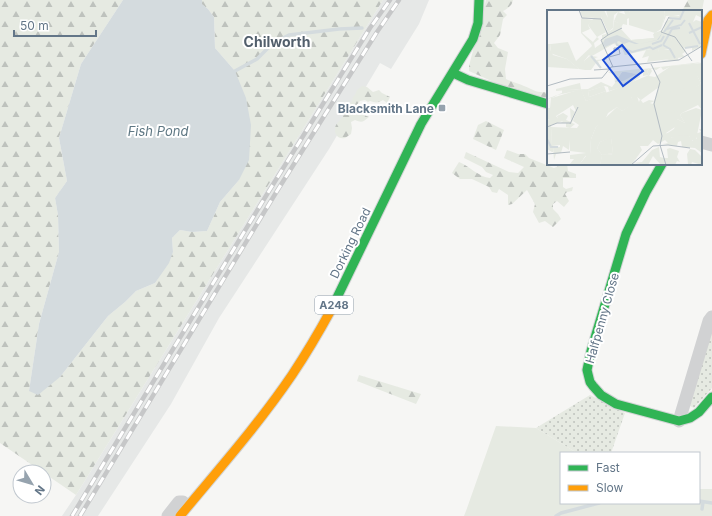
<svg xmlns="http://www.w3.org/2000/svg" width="712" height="516" font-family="Inter,sans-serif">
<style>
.built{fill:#e6e8e7}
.grass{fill:url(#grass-dots)}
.forest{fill:url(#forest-firs)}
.green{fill:#e6eae2}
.water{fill:#d4dbde}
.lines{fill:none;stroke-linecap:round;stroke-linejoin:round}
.stream{stroke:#d4dbde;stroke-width:3.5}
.fast-casing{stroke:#d2d4d5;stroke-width:11}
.slow-casing{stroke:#d2d4d5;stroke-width:11}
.street{stroke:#d1d2d3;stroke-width:13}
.fast{stroke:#30b455;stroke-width:9}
.slow{stroke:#ff9f0a;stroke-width:9}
.rail-casing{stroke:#c6c7c8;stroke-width:4.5}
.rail{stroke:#fff;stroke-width:3;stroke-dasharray:9;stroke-linecap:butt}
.poi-dot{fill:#96a3ae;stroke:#fff;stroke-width:1.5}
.labels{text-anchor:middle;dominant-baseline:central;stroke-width:4;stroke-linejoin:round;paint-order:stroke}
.shield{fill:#fff;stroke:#929fac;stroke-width:1}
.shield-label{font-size:11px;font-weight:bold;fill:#637688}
.poi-label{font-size:12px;font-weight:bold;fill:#637688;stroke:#fff;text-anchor:end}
.street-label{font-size:12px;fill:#637688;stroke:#fff}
.water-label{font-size:13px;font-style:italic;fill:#5f7884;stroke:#fff}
.quarter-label{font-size:14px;font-weight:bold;fill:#525f6c;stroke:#fff}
.inset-river{fill:none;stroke:#d4dbde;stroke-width:2}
.inset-road{fill:none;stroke:#b2bbc2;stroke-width:1}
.view{fill:#1d4ed8;fill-opacity:0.15;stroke:#1d4ed8;stroke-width:2}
.inset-edge{fill:none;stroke:#637688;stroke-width:2}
</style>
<defs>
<pattern id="grass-dots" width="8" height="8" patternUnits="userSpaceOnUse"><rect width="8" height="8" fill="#e6eae2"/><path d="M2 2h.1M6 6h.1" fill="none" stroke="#bec2bd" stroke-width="1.8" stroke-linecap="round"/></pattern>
<pattern id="forest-firs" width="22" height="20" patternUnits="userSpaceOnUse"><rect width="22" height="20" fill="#e6eae2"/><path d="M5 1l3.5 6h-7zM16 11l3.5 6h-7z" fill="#bec2bd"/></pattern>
</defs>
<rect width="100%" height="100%" fill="#f6f6f4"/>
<path class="built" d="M383,0H429L419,24L391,69L380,63L329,149L219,318L171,404L98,516H62L76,495Z"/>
<path class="grass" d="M712,327V388L694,408L690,406Z
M590,395L625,413L611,453H577L536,428Z"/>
<path class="forest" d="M0,0H123L81,64L59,138L67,181L55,198L58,215L59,252L39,324L29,391L60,377L108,316L125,302L136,291L155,283L173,252L172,238L180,230L192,232L207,231L220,202L239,180L235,71L215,48L214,17L208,9L201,4L202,0H383L76,495L0,443Z
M486,0H513C512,6 508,8 503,11L507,15L503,19L500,35L494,43L498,48L508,52L505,69L506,79C512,82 518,83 524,86C535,90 535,93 548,92V106L469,71V66Z
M688,0H704L701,16V11H682Z
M362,86L367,87L373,92L379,90L382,93L390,97L387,103L383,100C379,103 375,103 370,101L368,102L365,100L360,101L355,107L359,113L369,117C363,122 362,123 355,120L351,122L352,128L351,134C349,135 347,137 345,138C336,140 333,131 336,125C338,122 341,119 343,117C344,110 348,107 352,101L353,97L355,95L357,90Z
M486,121L504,130L496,150L473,139L478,125Z
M507,150L518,154H525L529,158L554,168L559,166L560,164H567L568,171L576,174V178H563V187L566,189L573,187L572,191L567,192L565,194L569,201L564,207L557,201L553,204V209L558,214L561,219L553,227L545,221L539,223L533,212L535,204L527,190L512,204L508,205V195L499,189L497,193L492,192L489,187L472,179H460L452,173L459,162C469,166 479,177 490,178L493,175L486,172L482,167L464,158L466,152L509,172L518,173L524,167L504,158Z
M359,375L421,394L416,404L357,381Z"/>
<path class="green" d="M496,426L536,428L577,453H561V503H699V489H712V516H464L466,511Z"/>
<path class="water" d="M123,0H202V4L208,9L214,17L215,48L235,71L246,98L251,125L249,160L239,180L220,202L207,231L192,232L180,230L172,238L173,252L169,263L155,283L136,291L125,302L108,316L60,377L38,395L29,391L39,324L59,252L58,215L55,198L67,181L59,138L81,64Z"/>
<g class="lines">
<path class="stream" d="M235,71L257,59L273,43L289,35L339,29L362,28
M699,501L712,503
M702,509L703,502
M556,516L561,513L599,503"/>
<defs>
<path id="fast" d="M453,73L468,80L548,104
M662,164L646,192L626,234L591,351L587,370L590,382L593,386L601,395L616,404L679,421L690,418L699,412L712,397
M331,310L421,124L473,39L478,23L479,0"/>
<path id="slow" d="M701,54L708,20L712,15
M180,516C218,470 258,425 292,375C306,354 319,332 331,310"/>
</defs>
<use href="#fast" class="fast-casing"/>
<use href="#slow" class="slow-casing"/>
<path class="street" d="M701,142L712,145
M679,421L709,321L712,317
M168,516L179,502H183"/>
<use href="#fast" class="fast"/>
<use href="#slow" class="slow"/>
<defs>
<path id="rail" d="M72,516L116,443L269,191L370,28L390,0
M80,516L277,191L377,32L399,0"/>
</defs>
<use href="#rail" class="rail-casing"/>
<use href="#rail" class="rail"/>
</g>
<rect class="poi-dot" x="438" y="104" width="8" height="8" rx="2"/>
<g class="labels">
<rect class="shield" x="315" y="296" width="38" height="18" rx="3"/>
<g class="shield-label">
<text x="334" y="305">A248</text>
</g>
<g class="poi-label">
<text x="434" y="108">Blacksmith Lane</text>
</g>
<g class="street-label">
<text transform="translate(350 243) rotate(-64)">Dorking Road</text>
<text transform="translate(602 318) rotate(-74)">Halfpenny Close</text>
</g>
<g class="water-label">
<text x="158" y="131">Fish Pond</text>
</g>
<g class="quarter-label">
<text x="277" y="41">Chilworth</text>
</g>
</g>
<g transform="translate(547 10)">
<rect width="155" height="155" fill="#f6f6f4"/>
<path d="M36,0H57L61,8L59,0H82L83,2V0H117L118,4L114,19L108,23L82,15V8L80,9L77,1L71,2L67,5L66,18L61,22L54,7L36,8L33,2ZM47,8L54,9L59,22L50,27L41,15ZM155,12V36L145,41V37L137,38L139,41L135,44L138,47L100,52L102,46L95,48L99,40L104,39L112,45L111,38L123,40L125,23ZM0,34H4L3,40L6,45L20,49L32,59L0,57ZM43,46L49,53L44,60H38L37,51ZM155,53V73L150,65L154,74L144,80L113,84L112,77L94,90L90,87H84L88,93L75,101L70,97L61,103L58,110L49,117L44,129L43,145H39L32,155H22L27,149H23V145L39,143L23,141V130L22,140L16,136L14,143L9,144L7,150L6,137H13V135L5,136L4,117L30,118L32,115L26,111L29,101L26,95L9,106L12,110L9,112L0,110L5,108V88L34,79L39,91L102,65L100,61L103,58L105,61L102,66L108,67L124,56ZM149,98L155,100L149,130H144L142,126L125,128L119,124L127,119L130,109L138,113L133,105L135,103ZM64,127L66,143L55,145L50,138L53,132ZM80,143L88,150L84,155H53L55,145Z" fill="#e6eae2"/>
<path d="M117,0H138L133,5L119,6L114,19L118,4ZM42,7H54L56,16L61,22L66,19L67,11L74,14V19L84,30L107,28V23L113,21L155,12L128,19L123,29L124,39L132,50L114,51L127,48L121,38H111L113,46L109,48L104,39L78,45L74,35L66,34L45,46L51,47L48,48L49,50L59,49L60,50L51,51L53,56L42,45L37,51L39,55L38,60L32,59L20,49L3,43L4,34L21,32L29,51L45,36L44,34L34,23V22L46,32L50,27L52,29L47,33L48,38L55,33V25L59,24V22L56,18L54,9ZM155,52L146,54L155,73V100L151,95L135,103L133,105L138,113L130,109L131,115L119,123L125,128L131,125L142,126L146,131V128L150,129L148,124L154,122L152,119H155V143L148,138L135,137L134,131L131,132L130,136L116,134L121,133L118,130L111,134L106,130L101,136H93L95,140L88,150L80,144L68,152L65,144L55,146L53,155H32L39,146L36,144L43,145L44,129L49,117L70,97L75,101L87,93L84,87L90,86L92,92L93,89L96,93L102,90L108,91L103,93L106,94L112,77L113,84L121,79L125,82L141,77L144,79L154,74L145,54L125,56L116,60L114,57L109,60L103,58L100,61L102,65L96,66V59ZM64,128L66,143L55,145L50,138L53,132ZM93,59V67L81,75L62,81L61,77L58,76L41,81L42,87L59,81L60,84L39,91L34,80L10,85L9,86L5,88V109H0V98H3L4,88L0,89L15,83V80L41,79L54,72L65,77L68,73L67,65L61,62ZM75,62H79L90,64L82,68L69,70ZM0,110L16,111L4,115L5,136L12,137L6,138V142H8H5L0,139ZM112,137L113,147L117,148H121L120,139L123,138L132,141L130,147L133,152L130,151L128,155H114L106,146L101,155L86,153L95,152L105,140ZM143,139L148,140L155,147V155L145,152L144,155H138L141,154L140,144Z" fill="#e6eae2" fill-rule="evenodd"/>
<path d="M135,0H155V8L149,5L146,12L149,10L155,12V17L146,22L125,25L124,39H101L78,45L74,35L66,34L58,38L63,33L70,31L78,34L81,28L84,30L107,28L106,24L116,22L118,12L127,7L121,8L123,5L120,4L132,6ZM71,2L80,5V15L76,14L74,18V14L72,17L71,13L67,11ZM34,8L46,10L41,15L43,19L34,23ZM33,73L34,79L9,81V79ZM57,76L59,81L42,87L41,81ZM130,84L133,92L131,94L128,91L126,93L131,102L128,99L126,100L128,103H125L122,102L123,99L120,101L115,99L113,95L119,93L121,95L119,97L123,98L121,91L127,85ZM23,98L28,102L25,113L28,114L23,118L19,117V113H14L16,111H9L11,110L10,106L16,103L21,106L19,110L24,112Z" fill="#e6eae2"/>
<path d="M115,23L112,29L111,30L92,34H88L82,32L77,34L72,31L58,37L56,33L58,29L70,25L92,34L110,30ZM75,62H79L90,64L76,71L68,72Z" fill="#d4dbde"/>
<path class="inset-river" d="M122,8L133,9L137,0M142,13L153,34M120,19L134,15L138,10M117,22L126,10M142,23L155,17M69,32L70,35L85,42L103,37L106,39L115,35M105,34L114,31L117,26M116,35L125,19L133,18M116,35L123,39L128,48M138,38L151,36M44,46L54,58M0,129L4,137H11"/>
<path class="inset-road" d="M32,0L35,8L54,9L61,25L54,30L66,57M122,7L114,22L128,27L145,51M61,25L75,18M67,38H71L72,39L67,40ZM62,47L73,44L72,39M104,54L113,72L107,94L115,126L113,135M47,60L62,59M0,76L23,69L55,68L64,57L132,50L155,36M23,114L31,97M0,117L10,113H23M113,135L119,155M0,144L23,142M84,155L106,136L121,135L143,138"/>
<path class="view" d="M75,35L96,61L76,76L56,50Z"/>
<rect width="155" height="155" class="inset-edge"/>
</g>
<rect x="560" y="452" width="140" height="52" fill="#ffffff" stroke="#c1c8cf"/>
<rect x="568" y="465" width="20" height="6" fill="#30b455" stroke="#c1c8cf"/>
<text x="596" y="472" font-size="12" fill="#637688">Fast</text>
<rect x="568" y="485" width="20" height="6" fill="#ff9f0a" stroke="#c1c8cf"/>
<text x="596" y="492" font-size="12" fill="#637688">Slow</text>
<g transform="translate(32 484) rotate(128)"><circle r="19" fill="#ffffff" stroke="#c1c8cf"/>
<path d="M0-3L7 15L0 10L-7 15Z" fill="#96a3ae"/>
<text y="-6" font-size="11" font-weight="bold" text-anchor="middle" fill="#637688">N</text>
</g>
<path d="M14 30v6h82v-6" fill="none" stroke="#637688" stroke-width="2"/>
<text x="20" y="30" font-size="12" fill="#637688" stroke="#ffffff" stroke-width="3" paint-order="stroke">50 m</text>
</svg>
